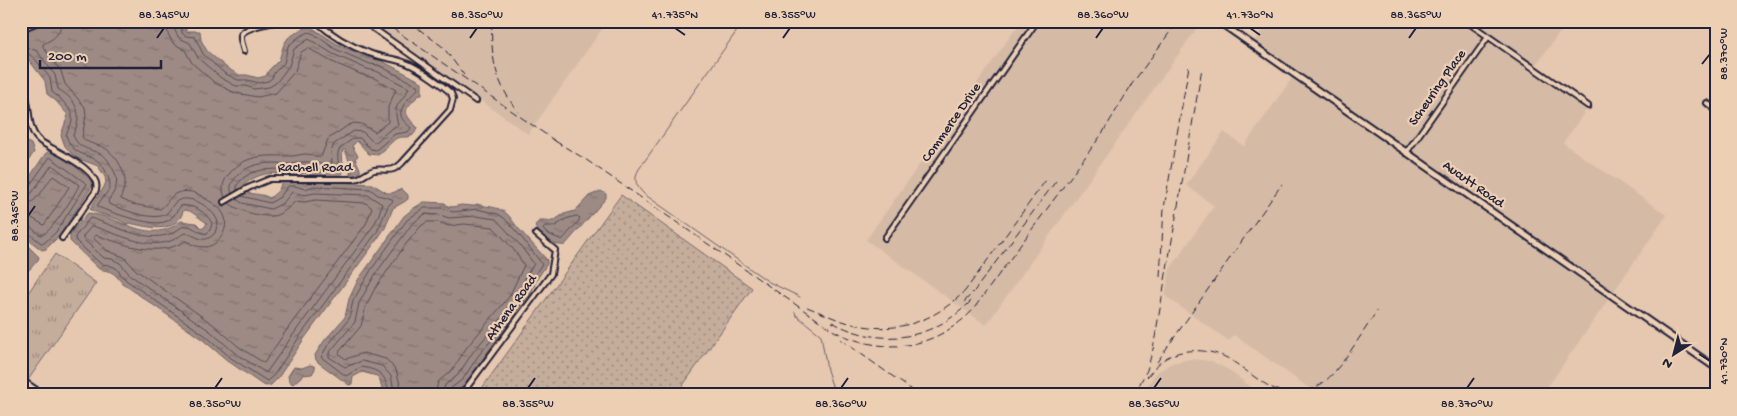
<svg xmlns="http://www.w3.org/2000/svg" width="1737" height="416" font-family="'Gochi Hand',sans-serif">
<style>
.built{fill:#d5bba6}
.grass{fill:url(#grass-dots);stroke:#74686c}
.park{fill:url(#park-tufts);stroke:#74686c}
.water{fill:url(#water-ripples);stroke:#6c6067}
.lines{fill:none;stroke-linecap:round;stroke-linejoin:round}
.shore{stroke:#534c58;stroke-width:1}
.stream{stroke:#6c6067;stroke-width:1}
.street-casing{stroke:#22223b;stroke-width:8}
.secondary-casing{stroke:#22223b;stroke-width:9}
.street{stroke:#edcfb4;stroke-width:4}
.secondary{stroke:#edcfb4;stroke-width:5}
.rail{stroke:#22223b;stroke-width:1;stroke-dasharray:8 4;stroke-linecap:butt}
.ticks{fill:none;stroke:#22223b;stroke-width:2}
.labels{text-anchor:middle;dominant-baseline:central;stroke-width:4.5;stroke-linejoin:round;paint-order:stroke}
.street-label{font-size:14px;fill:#22223b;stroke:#edcfb4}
.neatline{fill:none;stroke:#22223b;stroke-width:2}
.ticks-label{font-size:12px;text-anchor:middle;fill:#22223b}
</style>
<defs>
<pattern id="grass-dots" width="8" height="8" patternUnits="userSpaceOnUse" patternTransform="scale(1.25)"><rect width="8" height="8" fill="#c5ad9c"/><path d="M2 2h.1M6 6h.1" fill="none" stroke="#a08c80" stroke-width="1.8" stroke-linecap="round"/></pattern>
<pattern id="park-tufts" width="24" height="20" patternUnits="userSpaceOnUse" patternTransform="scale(1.25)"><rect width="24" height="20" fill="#c5ad9c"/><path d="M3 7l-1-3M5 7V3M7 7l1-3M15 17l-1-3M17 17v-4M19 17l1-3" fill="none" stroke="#a08c80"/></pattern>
<pattern id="water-ripples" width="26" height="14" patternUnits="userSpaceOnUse" patternTransform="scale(1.25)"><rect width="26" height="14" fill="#9d8a84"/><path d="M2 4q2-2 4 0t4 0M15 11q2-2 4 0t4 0" fill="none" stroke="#80706d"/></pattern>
</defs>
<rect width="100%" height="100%" fill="#e5c8af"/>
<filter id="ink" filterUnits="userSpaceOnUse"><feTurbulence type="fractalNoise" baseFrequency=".02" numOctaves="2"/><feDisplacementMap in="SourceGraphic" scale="10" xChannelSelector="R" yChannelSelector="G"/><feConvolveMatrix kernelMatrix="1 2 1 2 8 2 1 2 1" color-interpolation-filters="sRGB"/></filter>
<g filter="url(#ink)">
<path class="built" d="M369,21H608L528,134Z
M1021,21H1202L986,325L866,240Z
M1268,21H1568L1536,65L1591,103L1563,143L1667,215L1542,395H1319L1234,335L1229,341L1165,296L1170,269L1214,206L1186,185L1224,132L1244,146L1292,78L1250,48Z
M1190,359L1211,361L1227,369L1262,395H1141L1156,373L1172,363Z"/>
<path class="grass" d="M621,195L752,288L676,395H477Z"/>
<path class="park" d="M55,254L96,283L28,380L21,376V303Z"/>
<path class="water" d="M47,21H186L185,24L187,31H200L201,40L207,51L227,68L239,75H247L258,78L266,76L269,70L279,60L284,44L288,38L302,29L311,27L337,44L372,59L380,60L422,82V94H420C405,110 400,110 417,127C414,143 402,133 394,140C388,145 384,151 378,155L369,154L357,141L352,146L358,156L355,158L360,169V175H350V163L345,150H343C340,159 347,169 341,176L312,175L304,173C297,177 289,175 281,174C266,171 251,177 241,188C248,195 253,193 261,195C264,195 267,197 270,198L279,190L282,181H296L305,184L312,181L372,184L387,193H392L402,189L408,195V199L404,202L393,208L385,228L376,241L304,339L278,378L271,385L266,386L261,384L228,361L203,340L122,283C113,271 112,272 99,269L70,241V234L88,213C120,216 150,247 181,221L196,223L201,228H204L207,223L190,211L184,210C182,213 182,215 180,218C169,234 145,226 129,223L126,224C115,216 101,216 90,209L104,187L106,182L105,177L98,166L77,158L71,153L65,146L61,135L68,115L56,101L47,94L45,81L28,59H24L22,63L21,62V32Z
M21,139L31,144L34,152L21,172Z
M49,151C58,153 91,176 93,185L60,235L46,249L42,250L21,234V190L45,154Z
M601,191L606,194V198L565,245C554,247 541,236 535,227L536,224L540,221H553L564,214L575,211L589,196Z
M424,202L445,203L448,206L453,207L461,205L472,206L477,204C485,207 495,206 503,211C509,214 513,222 518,228C528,239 537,249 547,260V264L537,279L524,309L492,346L467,382L460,389L451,395H386C380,389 382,381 377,376L362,372L353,377L352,384L349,385L319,363L316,360L315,355L324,341L345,317L349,299L358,280L404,216L414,208Z
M21,239L39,257L38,260L27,272L21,269Z
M310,365L314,366L315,369L312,374L303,375L293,384L289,381L288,376L294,367L302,368Z"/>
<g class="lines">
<path class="shore" d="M61,21C61,34 54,39 43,44V47L61,71L65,84L85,107L86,116L82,137C88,144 95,144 103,147C115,153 126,171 125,184C124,189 121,195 121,199L132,204L160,209C167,205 169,196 177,193C188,189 198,193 206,199C213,203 220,207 224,215C230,228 219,246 205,247C197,247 192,245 186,241C156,258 126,245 96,235L94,236V239L108,251L124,257L136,270L214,325L239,347L264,363L288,328L366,224L372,208L366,203L316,200L304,202L296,201C290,206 285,212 277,215C266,219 237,211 229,203
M166,21L168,34L173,43L185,50L192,63L215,83L235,93L258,97L276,93L295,71L301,52L308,48L330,61L365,76L374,78L396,90L388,107V122L375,132L362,124L354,123L347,126L328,139L321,157C316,157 312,154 306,154C301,154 296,156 291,156C268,156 247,153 230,173C223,180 221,188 225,198
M174,21L175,31L179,38L190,43L198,58L221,78L236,86H246L254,89L269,87L276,83L289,66L294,49L309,39L333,54L367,69L376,71L409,88C400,106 392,102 398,125L388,131L376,142H373L363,132L354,131L334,144L331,152L332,162L330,165C321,165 311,161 303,162C298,162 293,165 288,164C270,162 250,162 237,176C232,182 229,186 232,194
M181,21L182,33L186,36L195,37L203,54L224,73L238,80H247L259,83L268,81L272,78L274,73L284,63L288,46L299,37L309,32L314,34L335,49L370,64L378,65L418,86V89C412,95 399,106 401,116C402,120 408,125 411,128L408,132L395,134L376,150L371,149L360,138H354C338,150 336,146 339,169L337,171L314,170L304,168L288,171L277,169L262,170L251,173L243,178L237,185V191
M21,48H30L37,51L55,75L58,89C78,101 83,114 73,135C79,151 92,148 104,156C109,160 110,165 113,169C120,182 116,190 108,201L109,204C122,209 146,219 161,216C170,214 170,206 177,201C191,193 214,209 218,222L215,233C202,246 198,235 185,233C182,234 179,237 175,239C150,252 117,233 92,226L83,236V239L104,258L112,259L120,263L130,275L210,331L235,353L266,373L295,332L372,228L378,217L382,204L368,195L315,193L304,195L292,192L283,203L271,209L242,203L236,199
M21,55L29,54L36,60L50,78L52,92L60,98L72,112V122L66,135C73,161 97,151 105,170C114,189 110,188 98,204V207C113,213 149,226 164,222C173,220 175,212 181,206C193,204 206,212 212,223C209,240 201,232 193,228C190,226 187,226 184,226C179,228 175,233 170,234C143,243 115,225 90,218L75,237L76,241L101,264L109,265L116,268L126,280L206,336L231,358L267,381L274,375L300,336L377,232L388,206L393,201L392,199L378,195L370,189L314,186L305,189L295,186H288L280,197L270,203L241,196
M21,191L27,189L50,157L87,184L56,232L44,243H41L26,231L21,230
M21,198L31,194L52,165L79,185C76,193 50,235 41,235C37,234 31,224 21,224
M21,205C39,204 43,187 53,176L69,187L53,212L44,225L30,217L21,216
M577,216L580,218L578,222L562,240L546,233L543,229L545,226H555L566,219Z
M389,395C386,375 381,370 361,367L346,376L321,357L328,345L349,319L353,301L371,270L407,220L424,208H442L453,212L477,209L498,214L504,218L522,238L542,264L533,277L520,306L478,356L463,379L450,389L449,395
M395,395L391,376L382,366L362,361L345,367L329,357V353L355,322L359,303L376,273L412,224L425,214L440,215L449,218L476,216L496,219L520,245L534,264L527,274L515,302L473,352L458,375L445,385L442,395
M403,395L396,370L386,359L363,353L346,359L340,355L339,352L361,326L366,306L374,290L406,244L421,226L427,222H438L449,226L464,224L493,227L514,250L524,265L509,297L467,347L452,370L438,382L435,395"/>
<path class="stream" d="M744,21L639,169C633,179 636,186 644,194L769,282L800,297
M795,312L796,315L821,335L827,370L835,395"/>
<defs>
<path id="street" d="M363,21L476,101
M1466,21L1588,106
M21,29L41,21
M244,51C243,47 240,40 241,35C245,26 270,24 279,21
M21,87C33,102 24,128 40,141C53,151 106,171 95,192L62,238
M1707,103L1716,110
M1406,153L1488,37
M224,202L248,188L270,179H355C363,178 367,172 374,170C387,168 391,174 402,163L450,110L453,99L451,93C441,84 419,68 406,63C394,58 381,58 369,53C350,46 331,35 316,21
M885,238L1037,21
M461,395L551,274L555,250L536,234"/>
<path id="secondary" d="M1218,21L1716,368
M21,380L43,395"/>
</defs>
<use href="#street" class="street-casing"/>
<use href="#secondary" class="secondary-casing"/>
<use href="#street" class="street"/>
<use href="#secondary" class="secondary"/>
<path class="rail" d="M382,21L561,145
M408,21L443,47L464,75
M492,21C490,58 496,84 519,113
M1129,88L1178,21
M555,141L585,159L834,331C883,356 933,350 972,311L1102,134L1132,84
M1160,277L1164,208L1189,66
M964,302L975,290L1056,181
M807,307C823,313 840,322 858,325C899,334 936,320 965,291L1046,180
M832,322C882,349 934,340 973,299
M840,339L919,395
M1157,362L1282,184
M1147,377C1153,370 1158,363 1166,358C1184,347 1211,349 1229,359C1260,378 1285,411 1324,382C1341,369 1364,330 1377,311
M1134,395L1147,370L1153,349L1202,68"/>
</g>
</g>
<path class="ticks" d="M675,28L685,35M1250,28L1260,35M157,38L164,28M470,38L477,28M783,38L790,28M1096,38L1103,28M1409,38L1416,28M1702,64L1710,54M28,216L35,206M1699,354L1710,361M215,388L222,378M528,388L535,378M841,388L848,378M1154,388L1161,378M1467,388L1474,378"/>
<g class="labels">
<g class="street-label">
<text transform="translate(1438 88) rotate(-55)">Scheuring Place</text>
<text transform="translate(952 123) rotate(-55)">Commerce Drive</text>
<text x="315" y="168">Rachell Road</text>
<text transform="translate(1473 185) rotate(35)">Aucutt Road</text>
<text transform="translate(512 308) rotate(-54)">Athena Road</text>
</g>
</g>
<rect width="1737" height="416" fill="none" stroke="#edcfb4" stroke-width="55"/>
<g transform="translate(1674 354) rotate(216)" stroke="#edcfb4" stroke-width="4" paint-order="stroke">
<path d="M0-4L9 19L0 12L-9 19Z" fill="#22223b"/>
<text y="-8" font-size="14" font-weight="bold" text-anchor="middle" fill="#22223b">N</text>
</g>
<path d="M40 60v8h121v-8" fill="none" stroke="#22223b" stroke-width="2.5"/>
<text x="48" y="60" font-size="15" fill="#22223b" stroke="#edcfb4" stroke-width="4" paint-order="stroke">200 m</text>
<rect x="28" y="28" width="1682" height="360" class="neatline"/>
<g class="ticks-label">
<text x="164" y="18">88.345°W</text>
<text x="477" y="18">88.350°W</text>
<text x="675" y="18">41.735°N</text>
<text x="790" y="18">88.355°W</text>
<text x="1103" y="18">88.360°W</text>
<text x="1250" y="18">41.730°N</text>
<text x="1416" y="18">88.365°W</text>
<text transform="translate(1723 54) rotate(-90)" y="4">88.370°W</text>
<text transform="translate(14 216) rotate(-90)" y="4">88.345°W</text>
<text transform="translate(1723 361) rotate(-90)" y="4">41.730°N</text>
<text x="215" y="407">88.350°W</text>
<text x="528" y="407">88.355°W</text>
<text x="841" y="407">88.360°W</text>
<text x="1154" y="407">88.365°W</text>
<text x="1467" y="407">88.370°W</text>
</g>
</svg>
